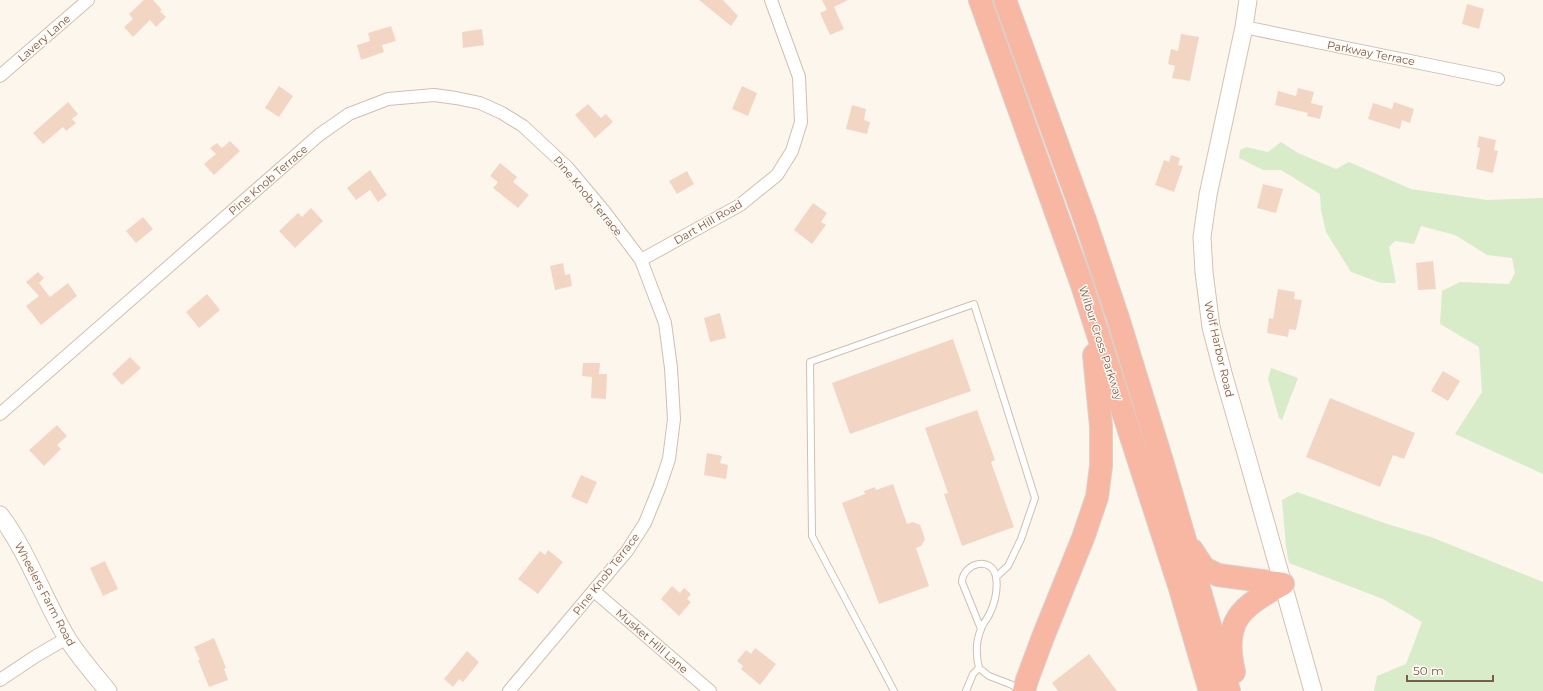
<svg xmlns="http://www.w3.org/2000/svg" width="1543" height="691" font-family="Montserrat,sans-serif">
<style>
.green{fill:#d8ecc9}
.building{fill:#f3d5c3}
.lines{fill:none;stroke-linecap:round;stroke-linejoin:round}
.lane-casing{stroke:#d1beb0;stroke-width:8}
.street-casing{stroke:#d1beb0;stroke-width:14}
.secondary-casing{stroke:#d6c0b0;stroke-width:19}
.highway-casing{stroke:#dad1cd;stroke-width:24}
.lane{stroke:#fff;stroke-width:6}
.street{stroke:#fff;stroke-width:12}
.secondary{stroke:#fff;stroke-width:17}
.highway{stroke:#f7b7a3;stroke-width:22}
.labels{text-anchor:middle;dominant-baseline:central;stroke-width:3;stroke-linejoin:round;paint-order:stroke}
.street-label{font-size:11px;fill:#7a5c4d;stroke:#fffaf3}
</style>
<rect width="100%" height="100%" fill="#fdf6ec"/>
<path class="green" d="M1281,142L1298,153L1336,169L1349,162L1411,189L1487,200L1543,198V474L1455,434L1482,392L1479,347L1440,324L1442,291L1460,282L1509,284L1515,273L1512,258L1487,255L1455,235L1421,226L1414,244L1395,241L1389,247L1396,283H1381L1351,272L1326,232L1321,210L1320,194L1281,170H1263L1239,158L1240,150L1246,147L1268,152Z
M1271,368L1298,378L1282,420L1279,418L1268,379Z
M1297,492L1387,524L1431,537L1543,582V691H1374L1377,676L1406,664L1422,622L1383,599L1289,563L1286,547L1282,500Z"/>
<path class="building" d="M144,0H153L162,10L160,11L166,17L156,27L150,20L133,37L124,27L133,19L129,14Z
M699,0H723L738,16L731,26Z
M822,0H848L834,7L844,29L830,35L820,13L827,10Z
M1467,4L1484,9L1479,29L1462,24Z
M391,26L396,41L382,45L384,52L361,60L357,45L370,41L368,33Z
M482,29L484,45L463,48L462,32Z
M1181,34L1199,37L1190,81L1172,78L1175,66L1168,64L1171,49L1178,51Z
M279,86L293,96L279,117L265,108Z
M742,86L757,93L748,116L732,109Z
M1298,88L1314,92L1311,103L1323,106L1320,119L1307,116L1308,113L1275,105L1278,91L1296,96Z
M68,102L78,114L72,119L76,123L66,131L63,127L43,144L33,133Z
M1394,102L1414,109L1410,123L1402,120L1400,129L1368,119L1373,103L1392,109Z
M588,104L601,118L606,114L613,122L595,138L575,115Z
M852,105L866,109L864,120L870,122L867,134L846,129Z
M1479,136L1496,140L1494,150L1498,151L1493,173L1476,169L1480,148L1477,147Z
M230,141L240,151L214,175L204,164L216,154L210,148L217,143L222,148Z
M1171,155L1180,158L1178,165L1183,166L1174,192L1155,185L1164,160L1169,162Z
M500,163L517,177L513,182L529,195L518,208L493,188L498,182L490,176Z
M370,170L387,195L378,202L370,190L356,200L347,188Z
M687,171L694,184L677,194L669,181Z
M1263,184L1283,189L1276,213L1257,208Z
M813,203L827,213L821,222L826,225L812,244L794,230Z
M311,208L323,221L295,248L279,231L298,213L302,217Z
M143,217L153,229L136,243L126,231Z
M1433,261L1436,289L1418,290L1416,263Z
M563,263L565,275L570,274L572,286L555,290L550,266Z
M38,272L44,278L39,283L50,297L68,283L77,296L41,325L26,306L39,296L26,282Z
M1278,289L1295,292L1294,299L1302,300L1296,330L1289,329L1288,337L1267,333L1269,318L1273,319Z
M207,294L220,310L199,328L186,312Z
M720,313L726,338L710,342L704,318Z
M953,339L971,391L850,434L832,383Z
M130,357L141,368L122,385L112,374Z
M583,363H600L599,374H607L606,399L591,398L592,377L582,376Z
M1443,371L1460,381L1448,401L1431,391Z
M1330,398L1415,433L1404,459L1393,455L1380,487L1306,457Z
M977,410L995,460L991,462L1014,527L962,546L944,494L948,493L925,428Z
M57,425L67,436L57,445L61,449L44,466L29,450Z
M707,453L722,456L720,463L728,465L726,479L704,475Z
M581,475L597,482L587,504L571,497Z
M893,484L907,524L913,522L920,525L925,539L921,546L916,548L929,586L879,604L842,503L865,494L864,491L875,487L876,490Z
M548,550L563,562L538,594L518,579L540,551L545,555Z
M105,561L118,589L103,596L90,568Z
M672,586L680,593L684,588L691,594L687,599L691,602L679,616L661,599Z
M214,638L226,668L224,669L228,680L209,687L198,660H200L194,647Z
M755,648L776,664L760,685L741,669L743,666L737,661L746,650L751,654Z
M467,651L479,662L463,682L459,679L453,687L444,679Z
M1089,654L1117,691H1058L1052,683Z"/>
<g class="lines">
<defs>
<path id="lane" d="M981,629L962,582C963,563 992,555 996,577C998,589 995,602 990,613C988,618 983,623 981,629C976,641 976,656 979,668L989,676L1010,684L1020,689
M894,691L812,536L810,362L974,304L1035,498L1021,539L1008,566L996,577
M966,691L973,674L979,668"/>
<path id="street" d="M1244,27L1498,79
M0,76L88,0
M641,260L740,205L777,175L792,151L801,122L799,77L771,0
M0,414L319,135L349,114L388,99L434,95L456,98L480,103L502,113L523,126L568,168L604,211L641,260L665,323L671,368L674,419L669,459L660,486L645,523L627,551L509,691
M594,591L710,691
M0,680L36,656L67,638"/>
<path id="secondary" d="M1248,0L1244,27L1208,195L1202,237L1204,272L1211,327L1223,373L1250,467L1313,691
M0,515C28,552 43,598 67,638C79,657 94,674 108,691"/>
<path id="highway" d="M980,0L1082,285L1179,585L1210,691
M1005,0L1085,220L1118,318L1162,461L1229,691
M1192,550L1204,568L1218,575L1283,584
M1234,672C1222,620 1241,607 1283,584
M1024,691L1027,680L1043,637L1083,538L1097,497L1101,466V426L1094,355"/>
</defs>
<use href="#lane" class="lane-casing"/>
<use href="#street" class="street-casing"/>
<use href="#secondary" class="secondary-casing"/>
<use href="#highway" class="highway-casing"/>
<use href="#lane" class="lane"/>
<use href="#street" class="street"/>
<use href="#secondary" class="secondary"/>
<use href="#highway" class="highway"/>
</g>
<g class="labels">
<g class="street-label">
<text transform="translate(44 38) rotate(-41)">Lavery Lane</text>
<text transform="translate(1371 53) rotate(11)">Parkway Terrace</text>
<text transform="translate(268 180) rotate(-41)">Pine Knob Terrace</text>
<text transform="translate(588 196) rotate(50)">Pine Knob Terrace</text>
<text transform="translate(708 222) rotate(-30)">Dart Hill Road</text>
<text transform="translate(1101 343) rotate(72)">Wilbur Cross Parkway</text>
<text transform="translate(1219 349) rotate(77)">Wolf Harbor Road</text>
<text transform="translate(606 574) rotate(-52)">Pine Knob Terrace</text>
<text transform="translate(45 594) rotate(62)">Wheelers Farm Road</text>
<text transform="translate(652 641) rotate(41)">Musket Hill Lane</text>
</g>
</g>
<path d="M1407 675v6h86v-6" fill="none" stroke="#7a5c4d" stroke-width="2"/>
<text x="1413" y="675" font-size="12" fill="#7a5c4d" stroke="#fffaf3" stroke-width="3" paint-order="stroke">50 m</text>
</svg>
